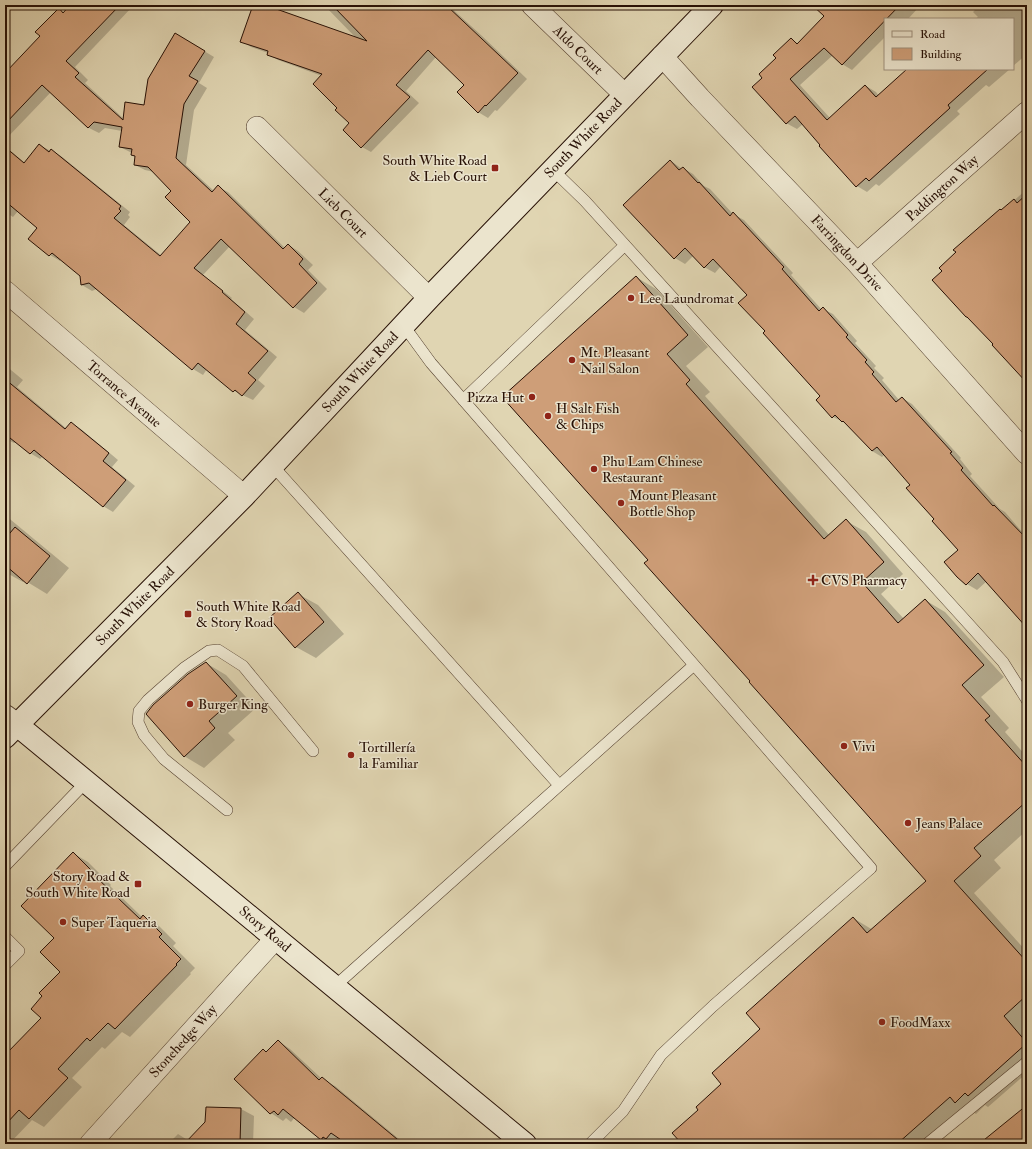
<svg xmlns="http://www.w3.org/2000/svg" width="1032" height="1149" font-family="'IM FELL Double Pica',serif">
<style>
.shadow{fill:#0003}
.building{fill:#ce9e78;stroke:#271005}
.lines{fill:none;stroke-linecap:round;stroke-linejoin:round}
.service-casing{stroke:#554130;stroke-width:12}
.minor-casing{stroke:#554130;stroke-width:22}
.tertiary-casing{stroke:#554130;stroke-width:24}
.secondary-casing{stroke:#271005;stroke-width:24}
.service{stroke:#ebe4cd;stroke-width:11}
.minor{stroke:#ebe4cd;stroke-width:21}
.tertiary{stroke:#ebe4cd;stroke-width:22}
.secondary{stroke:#ebe4cd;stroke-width:22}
.poi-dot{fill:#8f2418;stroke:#ebe4cd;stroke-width:1.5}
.labels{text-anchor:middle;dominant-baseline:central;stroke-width:3;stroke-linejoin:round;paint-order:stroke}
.street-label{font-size:14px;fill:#271005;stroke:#ebe4cd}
.poi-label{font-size:14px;fill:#271005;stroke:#ebe4cd;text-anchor:start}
</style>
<rect width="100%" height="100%" fill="#e0d5b2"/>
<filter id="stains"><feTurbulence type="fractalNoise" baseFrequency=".005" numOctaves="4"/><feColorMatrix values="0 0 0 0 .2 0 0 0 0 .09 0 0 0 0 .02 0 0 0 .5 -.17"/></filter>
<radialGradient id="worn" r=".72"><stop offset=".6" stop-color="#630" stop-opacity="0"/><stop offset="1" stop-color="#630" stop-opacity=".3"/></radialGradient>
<path class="shadow" d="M71,5H134L75,67L88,80L85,83L124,119L145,106L176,34L214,57L199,83L207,88L194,110L186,165L214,191L218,187L228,192L285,248L289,245L298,251L313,265L308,270L327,289L304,313L294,307L230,246L203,275L232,298L231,299L254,319L245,330L277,357L258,380L265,386L253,400L234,391L207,369L203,375L193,369L97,289L92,291L82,285L81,276L61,259L60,261L50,255L30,239L38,228L18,211L13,217L5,212V146L25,163L39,145L61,156L130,212L128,215L130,217L124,225L162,256L192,222L173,191L154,172L145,170L135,165L136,156L132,154V153L120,147L122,131L105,128L99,133L89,128L51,92L5,140V75L41,36L59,9L64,13Z
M254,5H262L357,39L324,5H448L482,36L527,79L497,111L495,110L488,118L478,112L465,85L436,57L406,91L419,103L371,152L362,147L351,123L338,108L322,76L278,60L268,54V53L251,47L242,41Z
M830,5H918L919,7L908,19H885V37L852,70L842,64L833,55L800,85L830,118L866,86L876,92L879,96L911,69H1010L989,87L986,85L957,111L960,114L879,186L876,184L867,192L857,186L803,124L797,129L786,123L763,78L792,40L799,44L825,16Z
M980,5H1027V54L1013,66V19H975L978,17L973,12Z
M671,161L682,169L683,168L693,174L704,186L710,189L733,214L744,220L793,273L791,275L822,310L823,309L833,314L857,341L855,343L876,366L874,368L884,378L882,380L899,400L902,398L912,404L961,458L960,459L972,474L970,476L1000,509L1005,512L1023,533L1027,535V626L987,581L977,590L967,584L960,550L911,485L885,454L882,457L872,451L849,425L833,417L821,396L766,331L748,295L721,266L715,273L704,267L694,255L685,264L675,258Z
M1027,189V381L1002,211Z
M636,277L656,289L708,347L686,366L710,392L705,396L829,535L846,521L866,532L903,574L881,594L904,619L925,600L945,612L1004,677L981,697L1009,728L1005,732L1027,757V830L994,860L1001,868L974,893L1027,952V1025L1023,1028L1027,1032V1073L988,1107L985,1105L976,1114L969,1109L930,1144H683L700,1110L723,1084L762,1029L853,918L873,930L928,881L751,681L649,560Z
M5,365L23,380L17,387L67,429L71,424L81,429L118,460L112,467L135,486L113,512L103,506L43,456L40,459L30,453L16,442L14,443L8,440L5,443Z
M5,515L69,568L47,594L24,580L23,582L5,572Z
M298,594L318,605L344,634L316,658L296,647Z
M206,663L226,675L256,708L228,733L235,740L204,768L184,756Z
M73,853L88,862L111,885L110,886L143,918L144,917L158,925L176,943L173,946L195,968L190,973L191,974L130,1037L122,1032L105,1049L102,1047L72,1078L82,1087L44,1127L32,1120L9,1144H5V1056L42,1018L61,972L55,938Z
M278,1041L290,1049L322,1079L335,1086L405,1144H328L295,1117L291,1122L286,1118L283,1121L271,1113L263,1050L267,1052Z
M206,1108L241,1109L254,1116L253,1144H168L178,1134L189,1141L206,1123Z"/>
<path class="building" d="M70,5H120L66,61L79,73L75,77L123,120L125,102L144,105L148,79L175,33L205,51L189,76L198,81L184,104L176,158L212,192L218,185L283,249L288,244L303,259L299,264L317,283L293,308L221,239L194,268L223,291L222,292L245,312L236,324L268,351L248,373L256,380L242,396L235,390L233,392L198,363L192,370L89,283L81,285L80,276L52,253L49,256L28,239L37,228L5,201V147L24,163L39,144L49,152L51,149L121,206L119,209L121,211L114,218L160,256L190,222L165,197L171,191L148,167L134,165L135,156L131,155L132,149L119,147L122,127L94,122L88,128L42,85L5,124V73L40,36L35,32L59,8L63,13Z
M253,5H265L367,41L332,5H446L518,73L486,106L485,105L478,113L457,92L464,85L428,50L396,85L410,97L361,148L343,130L349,123L335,110L337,108L313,84L322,74L267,55L268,51L240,42Z
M812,5H900L842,65L824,48L790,79L827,120L865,85L876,97L907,69H988L948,105L950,108L919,136L869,181L866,178L856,187L819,146L820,145L795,116L786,124L752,87L762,78L759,74L776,58L773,55L791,38L797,44L824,16Z
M670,160L679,170L683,167L698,183L699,182L730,216L733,212L784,267L782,269L819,311L823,307L848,335L846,337L867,360L865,362L874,372L872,374L896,402L902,397L952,452L950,453L963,468L961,470L993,506L994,505L1027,539V628L978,573L966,585L957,577L944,562L958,550L932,521L934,519L906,488L910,485L877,447L872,451L843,421L842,422L835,415L832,418L816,400L820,396L763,333L765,331L738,303L747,295L713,259L704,268L685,248L674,259L623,205Z
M1027,194V383L992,345L993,344L967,317H966L932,280L942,271L939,268L956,252L953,250L1000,209L1001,210L1014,199L1017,203Z
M636,276L688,335L667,354L690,380L686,384L824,539L846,519L884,562L862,582L898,623L925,599L984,665L962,685L990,716L985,720L1027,767V801L974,848L981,856L954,881L1027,962V995L1004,1016L1027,1043L968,1096L965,1093L955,1103L950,1097L897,1144H682L672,1133L698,1110L696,1107L721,1084L712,1073L760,1029L746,1013L853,917L867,933L926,881L749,682L750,681L644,563L648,560L502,397Z
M5,379L65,429L71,422L109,453L103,461L126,480L103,507L34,450L30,454L5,434Z
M15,527L50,556L27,584L5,565V539Z
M298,592L324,622L295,648L269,618Z
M206,662L237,696L209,721L215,728L184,757L146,714L153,705L188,674Z
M73,852L97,876L96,877L140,919L143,915L162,934L159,937L181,959L176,964L177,965L115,1029L108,1023L90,1041L87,1038L58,1069L68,1078L29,1119L19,1110L5,1125V1055L41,1018L31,1009L42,996L39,993L60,972L40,952L54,938L21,906Z
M278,1040L319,1080L322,1077L403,1144H347L331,1133L326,1139L323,1137L321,1140L283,1109L278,1115L274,1111L270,1114L234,1079L263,1049L266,1052Z
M1027,1105V1144H979Z
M206,1107L241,1108L240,1144H184L205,1122Z"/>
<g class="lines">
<defs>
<path id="service" d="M553,170L585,201L965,620L1003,662L1027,700
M404,326L431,363L871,868L713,1006L661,1055L623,1111L590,1144
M463,400L625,245
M272,465L559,785
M227,810L164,759L144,735L138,722L139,711L148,700L184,668L209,651L218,650L243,666L313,751
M5,866L86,782
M5,937L19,951L5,965
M334,987L694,665
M927,1144L1027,1062"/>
<path id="minor" d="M532,5L625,95
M662,56L700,98L857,263L1027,454
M257,127L429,298
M857,263L1027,112
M5,291L244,496
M90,1144L276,938"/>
<path id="tertiary" d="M5,716L16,724"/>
<path id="secondary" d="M16,724L525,1144
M5,737L244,496L429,298L712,5"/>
</defs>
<use href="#service" class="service-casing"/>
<use href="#minor" class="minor-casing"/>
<use href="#tertiary" class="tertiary-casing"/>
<use href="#secondary" class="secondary-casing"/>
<use href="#service" class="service"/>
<use href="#minor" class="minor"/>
<use href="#tertiary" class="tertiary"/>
<use href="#secondary" class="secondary"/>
</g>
<g class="poi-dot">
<rect x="491" y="164" width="8" height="8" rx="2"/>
<circle cx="631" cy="298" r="4"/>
<circle cx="572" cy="360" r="4"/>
<circle cx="532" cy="397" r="4"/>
<circle cx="548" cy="416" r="4"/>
<circle cx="594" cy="469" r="4"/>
<circle cx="621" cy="503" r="4"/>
<path d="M811 574h4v4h4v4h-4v4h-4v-4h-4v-4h4z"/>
<rect x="184" y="610" width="8" height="8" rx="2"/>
<circle cx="190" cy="704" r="4"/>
<circle cx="844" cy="746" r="4"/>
<circle cx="351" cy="755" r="4"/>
<circle cx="908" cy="823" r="4"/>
<rect x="134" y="880" width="8" height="8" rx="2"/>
<circle cx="63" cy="922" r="4"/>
<circle cx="882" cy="1022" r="4"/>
</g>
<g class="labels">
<g class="street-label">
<text transform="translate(578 50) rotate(44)">Aldo Court</text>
<text transform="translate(583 138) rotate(-46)">South White Road</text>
<text transform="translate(942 188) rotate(-42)">Paddington Way</text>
<text transform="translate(343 213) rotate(45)">Lieb Court</text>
<text transform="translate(847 253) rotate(47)">Farringdon Drive</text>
<text transform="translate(360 372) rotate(-47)">South White Road</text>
<text transform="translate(124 394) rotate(41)">Torrance Avenue</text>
<text transform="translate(135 606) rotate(-45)">South White Road</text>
<text transform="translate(265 929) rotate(40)">Story Road</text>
<text transform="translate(183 1041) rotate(-48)">Stonehedge Way</text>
</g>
<g class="poi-label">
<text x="487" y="160" text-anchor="end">South White Road<tspan x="487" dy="16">&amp; Lieb Court</tspan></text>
<text x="639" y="298">Lee Laundromat</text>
<text x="580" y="352">Mt. Pleasant<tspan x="580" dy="16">Nail Salon</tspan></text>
<text x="524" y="397" text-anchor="end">Pizza Hut</text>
<text x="556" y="408">H Salt Fish<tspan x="556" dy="16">&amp; Chips</tspan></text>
<text x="602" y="461">Phu Lam Chinese<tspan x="602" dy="16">Restaurant</tspan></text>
<text x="629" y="495">Mount Pleasant<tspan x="629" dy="16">Bottle Shop</tspan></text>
<text x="821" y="580">CVS Pharmacy</text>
<text x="196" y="606">South White Road<tspan x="196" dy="16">&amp; Story Road</tspan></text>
<text x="198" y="704">Burger King</text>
<text x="852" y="746">Vivi</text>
<text x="359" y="747">Tortillería<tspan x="359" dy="16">la Familiar</tspan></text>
<text x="916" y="823">Jeans Palace</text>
<text x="130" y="876" text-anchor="end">Story Road &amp;<tspan x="130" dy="16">South White Road</tspan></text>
<text x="71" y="922">Super Taqueria</text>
<text x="890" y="1022">FoodMaxx</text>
</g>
</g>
<rect width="1032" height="1149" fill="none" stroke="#e0d5b2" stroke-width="20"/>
<rect x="6" y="6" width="1020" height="1137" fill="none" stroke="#271005" stroke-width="2"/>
<rect x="10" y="10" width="1012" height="1129" fill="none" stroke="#271005"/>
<rect x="884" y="18" width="130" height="52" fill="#ebe4cd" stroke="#9d8f7d"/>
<rect x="892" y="31" width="20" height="6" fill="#ebe4cd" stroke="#9d8f7d"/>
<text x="920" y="38" font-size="12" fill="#271005">Road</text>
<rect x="892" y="48" width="20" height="12" fill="#ce9e78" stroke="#9d8f7d"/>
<text x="920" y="58" font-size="12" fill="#271005">Building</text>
<rect width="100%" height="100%" filter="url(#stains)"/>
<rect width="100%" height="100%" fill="url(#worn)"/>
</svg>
